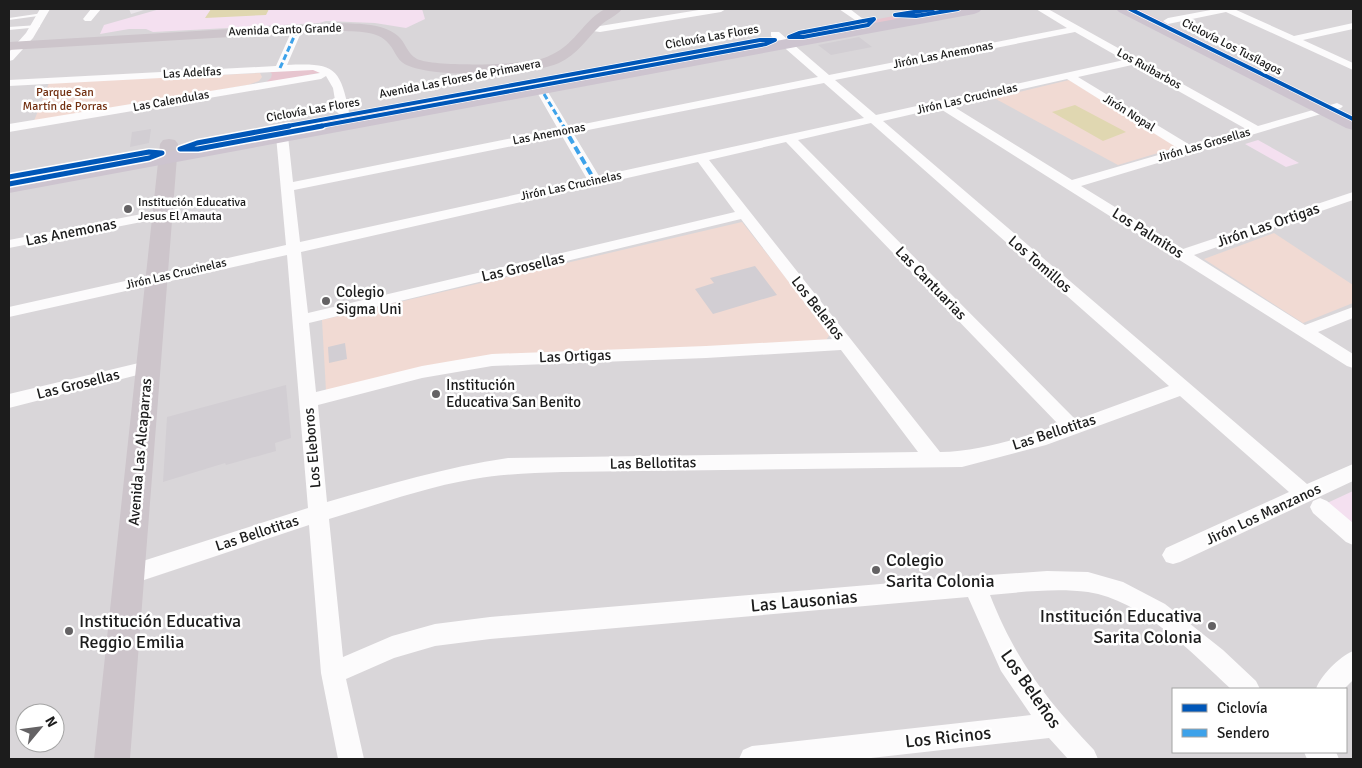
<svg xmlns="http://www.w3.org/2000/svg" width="1362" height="768" font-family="Signika,sans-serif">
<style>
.residential{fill:#d9d6d9;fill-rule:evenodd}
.education{fill:#f4e0f0}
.grass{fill:#e7c5cf}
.park{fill:#f1dad3}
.pitch{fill:#e0d7b1}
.building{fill:#d2ced3}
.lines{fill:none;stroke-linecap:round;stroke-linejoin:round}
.lane{fill:#fcfbfc;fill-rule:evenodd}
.street{fill:#fcfbfc;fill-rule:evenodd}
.secondary{fill:#cdc5cb;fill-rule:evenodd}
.primary{fill:#cdc4cf;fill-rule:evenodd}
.quiet-far1{stroke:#3da2ea;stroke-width:3;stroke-dasharray:6 3;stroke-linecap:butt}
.quiet{stroke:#3da2ea;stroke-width:4;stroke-dasharray:8 4;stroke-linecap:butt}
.cycleway-far1-casing{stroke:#fff;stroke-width:5.5}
.cycleway-casing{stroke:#fff;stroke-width:8}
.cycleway-far1{stroke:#0057b8;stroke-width:4}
.cycleway{stroke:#0057b8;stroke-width:5}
.poi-dot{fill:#646264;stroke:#fff;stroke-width:2}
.labels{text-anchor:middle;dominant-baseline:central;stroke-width:5;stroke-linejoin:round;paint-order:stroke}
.far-street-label{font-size:12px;fill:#1c1c1c;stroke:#fff}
.far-park-label{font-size:12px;fill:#733011;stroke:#fff}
.far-poi-label{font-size:12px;fill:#1c1c1c;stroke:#fff;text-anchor:start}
.street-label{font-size:15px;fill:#1c1c1c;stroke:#fff}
.poi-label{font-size:15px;fill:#1c1c1c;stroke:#fff;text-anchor:start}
.near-poi-label{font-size:18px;fill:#1c1c1c;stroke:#fff;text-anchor:start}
.near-street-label{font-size:18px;fill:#1c1c1c;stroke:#fff}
</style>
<rect width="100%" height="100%" fill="#eae5ea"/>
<path class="residential" d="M9,9H129L131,14L147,9H1353V759H9ZM1173,689H1346V752H1173ZM25,713H55V743H25Z"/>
<path class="education" d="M160,9H422L425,19L406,28L375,23L326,21L319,23L153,32L146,29H129L100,34L104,25Z
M1258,140L1299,163L1286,167L1245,144Z
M1353,491V528L1325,504Z"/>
<path class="grass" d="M931,9H962L795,39H791L788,36Z
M1130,9H1138L1326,103H1319Z
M768,38H773L776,42L179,151L180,147L186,145Z
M310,68L324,72L265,83L271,78L272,74L268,70Z
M161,149L160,157L9,185V177Z"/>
<path class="park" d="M260,73L262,77L259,81L248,85L34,121L49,83Z
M1069,80L1178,147L1118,165L994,98Z
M742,222L830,334L825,342L502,356L326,391L322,320Z
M1274,233L1353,285V303L1303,323L1204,259Z"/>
<path class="pitch" d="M211,9H269L266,15L205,18Z
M1075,105L1126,132L1103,141L1052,112Z"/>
<path class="building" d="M859,37L872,47L831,55L818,45Z
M151,129L149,143L130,147L132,132Z
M755,266L777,295L713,314L695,289L714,283L710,278Z
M345,343L347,359L329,363L328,347Z
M286,385L291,438L275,443L276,451L226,465L225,463L163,482L167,417Z"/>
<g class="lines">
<path class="lane" d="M43,13H45V15L9,20V18Z
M38,25H40V27L9,30V27Z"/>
<path class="street" d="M40,9H50L33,38L13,60L9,61V52L26,33Z
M91,9H101L91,21H85L83,19Z
M705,9H726L721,12L600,32L585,30L584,28L589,25L600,26Z
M839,9H850L863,19L858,22Z
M1036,9H1048L1258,126L1337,103L1343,106L1341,108L1081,186L1183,249L1353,192V200L1194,255L1305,325L1353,307V318L1318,332L1353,354V368L1347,366L939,108L883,121L1307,484L1353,464V481L1180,562L1173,564L1166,562L1162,555L1166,548L1289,492L1180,396L1046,445L962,467L562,472C532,473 503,474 474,479C425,487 377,505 329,519L343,657L392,636L435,624L490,617L975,576L1047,571L1088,572L1123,582L1165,604L1223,650L1256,681L1260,689H1231C1193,654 1142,600 1088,592C1056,588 1022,592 990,595C1016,661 1046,699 1094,750L1098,759H1068L1049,738L862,759H739L743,750L752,746L1031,715L1001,671L968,597L490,639L435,646L394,658L346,679L364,759H338L321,673L309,525L129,585L121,582L118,575L121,568L308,508L287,255L9,317V307L286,245L276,136L278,133L282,132L288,136L293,182L558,129L538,94L544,91L548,92L569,127L818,77L771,36V32H779L829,75L1067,28ZM1075,32L1124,60L876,115L835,80ZM1132,65L1246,129L1190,145L1078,77ZM1067,79L1179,149L1072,180L951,105ZM824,83L864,118L599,176L573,133ZM871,123L1169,386L1076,420L798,140ZM562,136L587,179L300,242L294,190ZM786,142L1059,425C1020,438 981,451 940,452L709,160ZM698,162L735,212L308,313L301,252ZM741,219L832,339L706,346L492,354L422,366L316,392L309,323ZM841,350L918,452L508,458C446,467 387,485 327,502L318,405L422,378L492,366L706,358Z
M1216,9H1234L1294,36L1353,23V29L1303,40L1353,63V70L1226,12L1168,24L1163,21L1168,18Z
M298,25L303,28L287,65C333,63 340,66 349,112L347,114H339L337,112L333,88L326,76L321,79L9,132V124L320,73L313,70L9,86V80L276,66L293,28Z
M162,210L167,211L169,214L167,217L9,248V240Z
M147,361L153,363L156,367L153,371L9,408V394Z
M1320,498L1327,501L1353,523V545L1346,542L1313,513L1310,507L1313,501Z
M1353,651V680L1344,689H1316C1321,675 1339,657 1353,651Z
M1304,752H1336L1339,759H1307Z"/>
<path class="secondary" d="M605,9H622C617,16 607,19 601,25C587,38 577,55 559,63C529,76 439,78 409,66C397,62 396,52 389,44C378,29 351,32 335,31L9,50V42L335,23C355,24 382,22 398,36C406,43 407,54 417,59C435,67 515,65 535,60C544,59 552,55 560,50C577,39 586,19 605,9Z
M169,139L175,140L178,144L130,759H94L160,144L163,140Z"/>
<path class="primary" d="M951,9H982L979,12L974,14L9,193V181Z
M1116,9H1135L1353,117V130L1346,128L1119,12Z"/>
<path class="quiet-far1" d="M280,68L298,28
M544,94L564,127"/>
<path class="quiet" d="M563,126L595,181"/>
<defs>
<path id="cycleway-far1" d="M933,9L895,15L916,16L958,9
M1130,9L1353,119
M874,19L868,25L803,37H789L799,33Z
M282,127L760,40H775L766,44L315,127"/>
<path id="cycleway" d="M289,126L197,143L180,149H198L322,126
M9,177L149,152L162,153L149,158L9,184"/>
</defs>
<use href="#cycleway-far1" class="cycleway-far1-casing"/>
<use href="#cycleway" class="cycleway-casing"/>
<use href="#cycleway-far1" class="cycleway-far1"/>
<use href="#cycleway" class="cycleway"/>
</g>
<g class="poi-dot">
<circle cx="128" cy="209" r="5"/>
<circle cx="326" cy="301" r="5"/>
<circle cx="436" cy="394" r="5"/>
<circle cx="876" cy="570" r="5"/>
<circle cx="1212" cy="626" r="5"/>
<circle cx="69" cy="631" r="5"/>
</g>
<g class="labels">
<g class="far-street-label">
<text transform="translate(285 30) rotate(-2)">Avenida Canto Grande</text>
<text transform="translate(712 37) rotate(-10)">Ciclovía Las Flores</text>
<text transform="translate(1232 47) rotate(27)">Ciclovía Los Tusílagos</text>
<text transform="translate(943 55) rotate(-11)">Jirón Las Anemonas</text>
<text transform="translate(1149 69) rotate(29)">Los Ruibarbos</text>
<text transform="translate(192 73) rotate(-3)">Las Adelfas</text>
<text transform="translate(460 79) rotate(-11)">Avenida Las Flores de Primavera</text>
<text transform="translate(967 99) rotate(-13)">Jirón Las Crucinelas</text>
<text transform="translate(171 101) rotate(-10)">Las Calendulas</text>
<text transform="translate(313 110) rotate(-10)">Ciclovía Las Flores</text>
<text transform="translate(1129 113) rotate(32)">Jirón Nopal</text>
<text transform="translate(549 134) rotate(-11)">Las Anemonas</text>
<text transform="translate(1204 145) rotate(-16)">Jirón Las Grosellas</text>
<text transform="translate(571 186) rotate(-12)">Jirón Las Crucinelas</text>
<text transform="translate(176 274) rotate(-13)">Jirón Las Crucinelas</text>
</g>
<g class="far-park-label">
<text x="65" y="92">Parque San<tspan x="65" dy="14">Martín de Porras</tspan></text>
</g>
<g class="far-poi-label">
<text x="138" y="202">Institución Educativa<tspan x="138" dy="14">Jesus El Amauta</tspan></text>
</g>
<g class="street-label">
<text transform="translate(1268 225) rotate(-19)">Jirón Las Ortigas</text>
<text transform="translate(71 232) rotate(-11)">Las Anemonas</text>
<text transform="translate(1148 233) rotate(32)">Los Palmitos</text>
<text transform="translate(1040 264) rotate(41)">Los Tomillos</text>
<text transform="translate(523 267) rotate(-13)">Las Grosellas</text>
<text transform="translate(931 283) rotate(46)">Las Cantuarias</text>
<text transform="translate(818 308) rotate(52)">Los Beleños</text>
<text transform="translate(575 356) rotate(-2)">Las Ortigas</text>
<text transform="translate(78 384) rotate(-14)">Las Grosellas</text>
<text transform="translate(1054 432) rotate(-18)">Las Bellotitas</text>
<text transform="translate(312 448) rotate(-95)">Los Eleboros</text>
<text transform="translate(140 452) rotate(-85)">Avenida Las Alcaparras</text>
<text transform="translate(653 463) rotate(-1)">Las Bellotitas</text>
<text transform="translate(1263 514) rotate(-25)">Jirón Los Manzanos</text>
<text transform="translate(257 533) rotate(-18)">Las Bellotitas</text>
</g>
<g class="poi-label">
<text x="336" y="292">Colegio<tspan x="336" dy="17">Sigma Uni</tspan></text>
<text x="446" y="385">Institución<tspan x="446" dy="17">Educativa San Benito</tspan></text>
</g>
<g class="near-poi-label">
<text x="886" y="560">Colegio<tspan x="886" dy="21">Sarita Colonia</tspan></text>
<text x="1202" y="616" text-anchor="end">Institución Educativa<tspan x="1202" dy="21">Sarita Colonia</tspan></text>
<text x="79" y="621">Institución Educativa<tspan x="79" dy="21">Reggio Emilia</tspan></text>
</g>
<g class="near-street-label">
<text transform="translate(804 601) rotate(-5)">Las Lausonias</text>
<text transform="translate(1031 689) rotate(55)">Los Beleños</text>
<text transform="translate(948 737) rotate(-6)">Los Ricinos</text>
</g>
</g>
<rect width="1362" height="768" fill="none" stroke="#1c1c1c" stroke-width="20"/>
<rect x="1172" y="688" width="175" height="65" fill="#ffffff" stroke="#a4a4a4"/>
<rect x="1182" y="704" width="25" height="8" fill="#0057b8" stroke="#a4a4a4"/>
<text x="1217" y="713" font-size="15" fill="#1c1c1c">Ciclovía</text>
<rect x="1182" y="729" width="25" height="8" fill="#3da2ea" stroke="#a4a4a4"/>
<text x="1217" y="738" font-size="15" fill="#1c1c1c">Sendero</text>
<g transform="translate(40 728) rotate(61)"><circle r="24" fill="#ffffff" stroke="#a4a4a4"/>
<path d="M0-4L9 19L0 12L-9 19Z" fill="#646264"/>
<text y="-8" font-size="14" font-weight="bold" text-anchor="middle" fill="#1c1c1c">N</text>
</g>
</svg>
